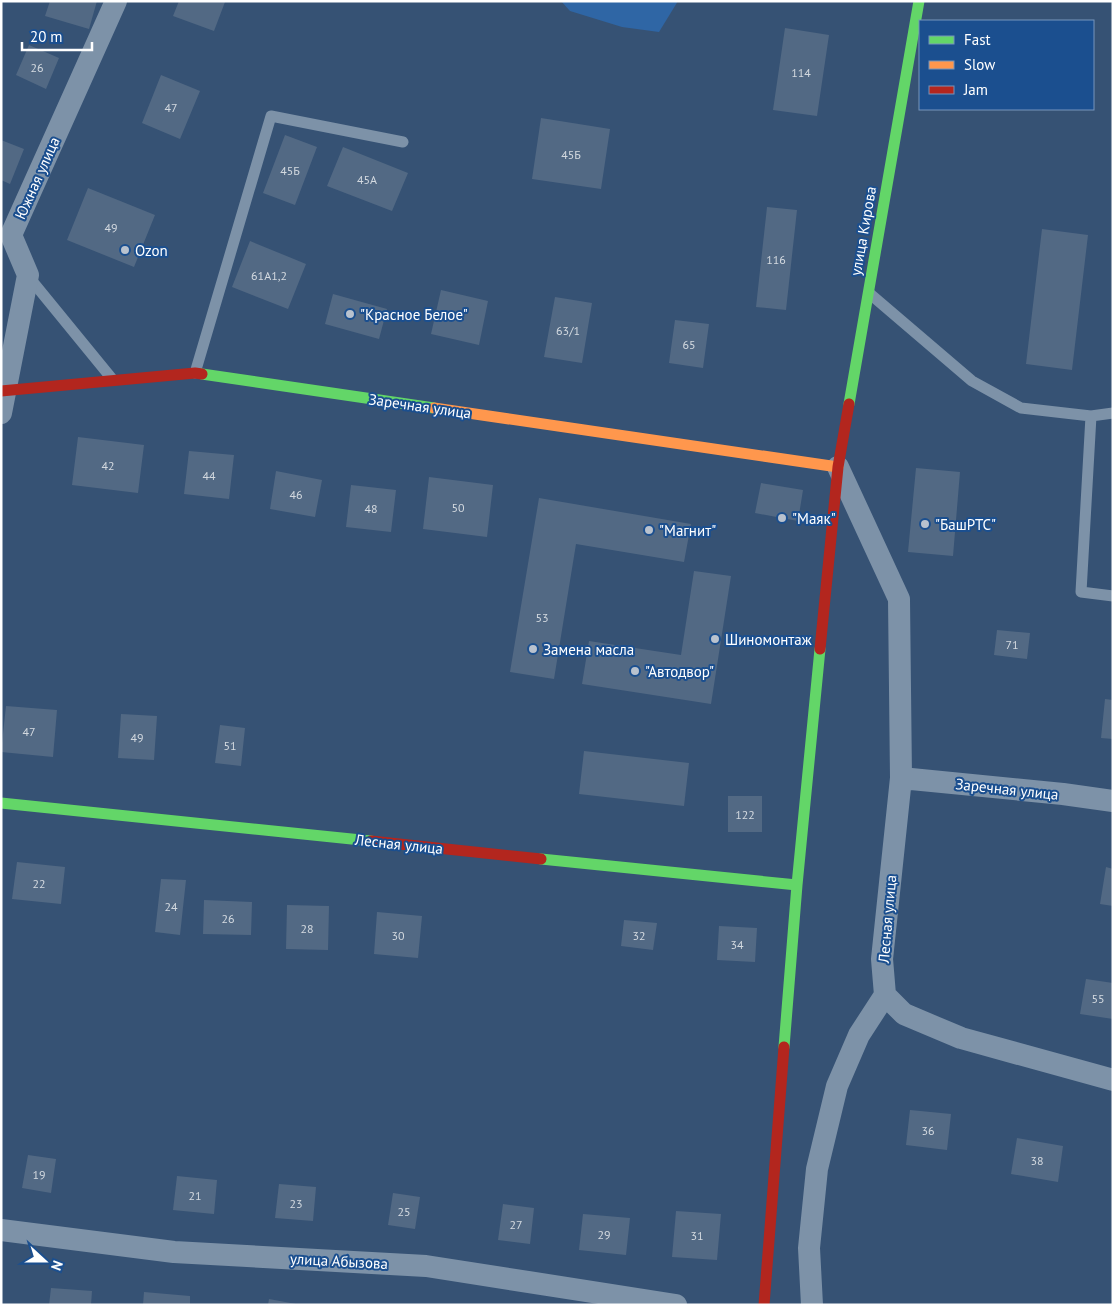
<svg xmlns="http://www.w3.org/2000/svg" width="1114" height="1306" font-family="'PT Sans',sans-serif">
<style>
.green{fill:#2f66a5}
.building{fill:#526984}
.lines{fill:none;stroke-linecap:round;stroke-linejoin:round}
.lane{stroke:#7d92a8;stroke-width:11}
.street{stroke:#7d92a8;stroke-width:22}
.fast{stroke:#63d668;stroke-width:11}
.slow{stroke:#ff974d;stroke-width:11}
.jam{stroke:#b3261e;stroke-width:11}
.poi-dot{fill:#b9c2ce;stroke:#1b4f8f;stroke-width:2}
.labels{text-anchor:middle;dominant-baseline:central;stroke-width:4;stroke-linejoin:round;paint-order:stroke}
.number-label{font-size:12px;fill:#d4dae0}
.street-label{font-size:15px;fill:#fff;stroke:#1b4f8f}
.poi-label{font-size:15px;fill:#fff;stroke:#1b4f8f;text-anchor:start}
</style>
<rect width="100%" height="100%" fill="#365274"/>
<path class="green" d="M561,1H678L659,32L622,27L570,11Z"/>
<path class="building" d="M50,1H97L89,29L45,16Z
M179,1L225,2L214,31L173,16Z
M785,28L829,35L817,116L773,110Z
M29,45L59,58L46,89L16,75Z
M161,75L200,91L180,139L142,123Z
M541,118L610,129L601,189L532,179Z
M285,135L317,147L295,205L263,193Z
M1,140L24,149L10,184L1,180Z
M343,147L408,173L392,211L327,186Z
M88,188L155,215L134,267L67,240Z
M767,207L797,210L786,310L756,307Z
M1042,229L1088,235L1072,370L1026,364Z
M250,241L306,264L288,309L232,287Z
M441,290L488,301L479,345L431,334Z
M333,294L387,309L379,339L325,324Z
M555,297L592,303L582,363L544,357Z
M675,320L709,324L703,368L669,363Z
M78,437L144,445L138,493L72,485Z
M189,451L234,455L229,499L184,494Z
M916,468L960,472L953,556L908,552Z
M276,471L322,480L315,517L270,509Z
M429,477L493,485L487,537L423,529Z
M761,483L803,490L798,521L755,513Z
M351,485L396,490L391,532L346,527Z
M539,498L691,524L684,562L576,544L554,679L510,672Z
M694,571L731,576L711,704L582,684L589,641L681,655Z
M997,630L1030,633L1027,659L994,655Z
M1105,699L1113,700V739L1101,738Z
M6,706L57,710L53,757L1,752Z
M121,714L157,716L154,760L118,758Z
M220,725L245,728L241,766L215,763Z
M584,751L689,763L684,806L579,794Z
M728,796H762V832H728Z
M17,862L65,867L61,904L12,899Z
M1106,867L1113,869V906L1100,904Z
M161,879L186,880L180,935L155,932Z
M204,900L252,902L251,935L203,934Z
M287,905L329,906L328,950L286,949Z
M377,912L422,916L418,958L374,954Z
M624,920L657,923L653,950L621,946Z
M719,926L757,928L755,962L717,960Z
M1086,979L1113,983V1019L1080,1014Z
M910,1110L951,1114L947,1150L906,1145Z
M1017,1138L1063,1146L1058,1182L1011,1174Z
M28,1155L56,1159L51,1193L22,1188Z
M177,1176L217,1180L214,1214L173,1210Z
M279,1184L316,1187L313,1221L275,1218Z
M393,1193L420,1197L415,1229L388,1225Z
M503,1204L534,1208L530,1244L498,1240Z
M676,1211L721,1214L717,1260L672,1257Z
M583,1214L630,1218L626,1255L579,1250Z
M51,1288L92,1291L91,1305H49Z
M144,1292L190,1296V1305H143Z
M269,1299L296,1304V1305H268Z"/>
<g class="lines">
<path class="lane" d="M28,276L113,380
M869,293L972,381L1021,408L1091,416L1113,413
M195,373L271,116L403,142
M1091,416L1081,592L1113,596"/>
<path class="street" d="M1,413L28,275L11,235L116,1
M838,467L899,599L901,778L882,959L885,995L904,1014L961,1038L1113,1080
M901,778L1063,794L1113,801
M1,1230L174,1252L426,1266L676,1305
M812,1305L809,1248L817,1169L837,1086L859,1035L885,995"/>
<path class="fast" d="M202,374L434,408
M849,404L919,1
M1,803L371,841
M541,859L797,885
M784,1047L797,885L820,649"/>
<path class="slow" d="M434,408L838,467"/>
<path class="jam" d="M1,391L195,373L202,374
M820,649L838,467L849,404
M371,841L541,859
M764,1305L784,1047"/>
</g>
<g class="poi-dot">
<circle cx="125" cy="250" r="5"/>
<circle cx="350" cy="314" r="5"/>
<circle cx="782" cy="518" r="5"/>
<circle cx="925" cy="524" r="5"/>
<circle cx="649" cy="530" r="5"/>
<circle cx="715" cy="639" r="5"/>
<circle cx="533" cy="649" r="5"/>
<circle cx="635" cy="671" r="5"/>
</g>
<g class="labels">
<g class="number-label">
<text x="37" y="67">26</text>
<text x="801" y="72">114</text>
<text x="171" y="107">47</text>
<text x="571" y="154">45Б</text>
<text x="290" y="170">45Б</text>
<text x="367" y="179">45А</text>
<text x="111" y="227">49</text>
<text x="776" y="259">116</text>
<text x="269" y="275">61А1,2</text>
<text x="568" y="330">63/1</text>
<text x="689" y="344">65</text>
<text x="108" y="465">42</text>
<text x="209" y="475">44</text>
<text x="296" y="494">46</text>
<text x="458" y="507">50</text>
<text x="371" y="508">48</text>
<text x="542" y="617">53</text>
<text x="1012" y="644">71</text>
<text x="29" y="731">47</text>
<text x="137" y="737">49</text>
<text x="230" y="745">51</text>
<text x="745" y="814">122</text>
<text x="39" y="883">22</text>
<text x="171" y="906">24</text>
<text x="228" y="918">26</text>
<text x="307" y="928">28</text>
<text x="398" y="935">30</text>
<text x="639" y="935">32</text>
<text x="737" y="944">34</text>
<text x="1098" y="998">55</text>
<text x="928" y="1130">36</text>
<text x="1037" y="1160">38</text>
<text x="39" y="1174">19</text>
<text x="195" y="1195">21</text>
<text x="296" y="1203">23</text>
<text x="404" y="1211">25</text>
<text x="516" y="1224">27</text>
<text x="604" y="1234">29</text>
<text x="697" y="1235">31</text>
</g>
<g class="street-label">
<text transform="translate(37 178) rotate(-66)">Южная улица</text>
<text transform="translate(863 231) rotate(-80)">улица Кирова</text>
<text transform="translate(420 406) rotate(8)">Заречная улица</text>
<text transform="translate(1007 789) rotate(6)">Заречная улица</text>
<text transform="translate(399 844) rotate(6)">Лесная улица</text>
<text transform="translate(887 919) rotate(-85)">Лесная улица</text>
<text transform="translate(339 1261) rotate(3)">улица Абызова</text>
</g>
<g class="poi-label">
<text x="135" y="250">Ozon</text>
<text x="360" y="314">"Красное Белое"</text>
<text x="792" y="518">"Маяк"</text>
<text x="935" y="524">"БашРТС"</text>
<text x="659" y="530">"Магнит"</text>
<text x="725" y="639">Шиномонтаж</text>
<text x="543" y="649">Замена масла</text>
<text x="645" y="671">"Автодвор"</text>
</g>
</g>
<rect width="1114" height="1306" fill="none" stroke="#ffffff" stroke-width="5"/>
<rect x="919" y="20" width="175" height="90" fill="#1b4f8f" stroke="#7695bc"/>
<rect x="929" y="36" width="25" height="8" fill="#63d668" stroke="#7695bc"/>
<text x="964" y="45" font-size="15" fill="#ffffff">Fast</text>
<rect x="929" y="61" width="25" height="8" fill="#ff974d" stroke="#7695bc"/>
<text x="964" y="70" font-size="15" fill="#ffffff">Slow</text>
<rect x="929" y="86" width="25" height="8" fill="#b3261e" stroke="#7695bc"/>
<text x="964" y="95" font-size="15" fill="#ffffff">Jam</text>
<g transform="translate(45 1261) rotate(111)" stroke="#1b4f8f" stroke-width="4" paint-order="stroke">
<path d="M0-4L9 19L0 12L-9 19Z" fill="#ffffff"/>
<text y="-8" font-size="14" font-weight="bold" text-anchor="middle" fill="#ffffff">N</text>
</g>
<path d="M22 42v8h70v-8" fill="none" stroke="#ffffff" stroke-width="2.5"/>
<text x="30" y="42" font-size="15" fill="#ffffff" stroke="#1b4f8f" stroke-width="4" paint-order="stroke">20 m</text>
</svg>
